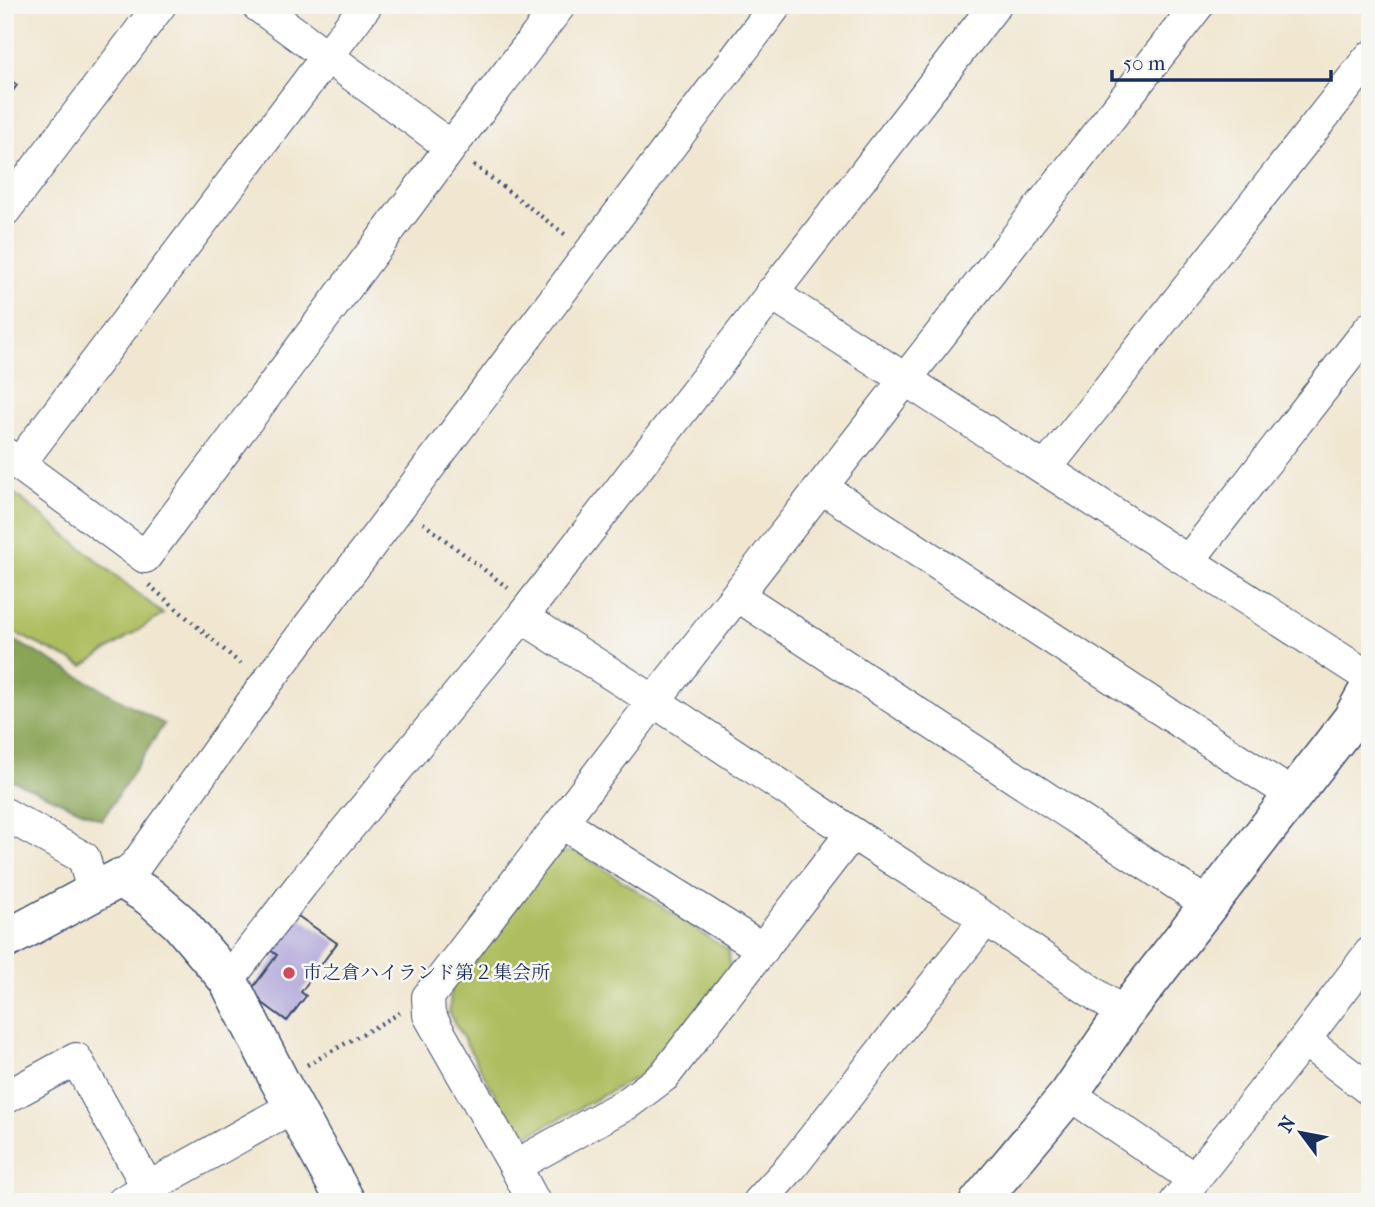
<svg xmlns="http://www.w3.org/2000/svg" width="1375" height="1207" font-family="'IM FELL French Canon','Noto Serif JP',serif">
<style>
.green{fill:#aebd5f;stroke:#64765e;stroke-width:2}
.forest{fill:#8aa456;stroke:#526a5a;stroke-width:2}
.building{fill:#aea4da}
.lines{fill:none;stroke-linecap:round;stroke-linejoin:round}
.street-casing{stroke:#3b4b6f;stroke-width:34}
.secondary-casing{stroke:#3b4b6f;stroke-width:41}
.path{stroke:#3b4b6f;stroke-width:4.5;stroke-dasharray:2 5;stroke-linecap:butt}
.street{stroke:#fff;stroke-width:32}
.secondary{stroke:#fff;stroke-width:38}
.poi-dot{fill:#d1495b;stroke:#f6f6f2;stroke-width:2.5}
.labels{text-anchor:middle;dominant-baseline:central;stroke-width:5;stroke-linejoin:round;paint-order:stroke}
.poi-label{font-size:19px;fill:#1b2f5e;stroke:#f6f6f2;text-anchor:start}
</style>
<rect width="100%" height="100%" fill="#f6f6f2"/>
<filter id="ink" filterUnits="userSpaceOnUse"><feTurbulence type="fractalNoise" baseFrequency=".0143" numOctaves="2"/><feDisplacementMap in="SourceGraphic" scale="14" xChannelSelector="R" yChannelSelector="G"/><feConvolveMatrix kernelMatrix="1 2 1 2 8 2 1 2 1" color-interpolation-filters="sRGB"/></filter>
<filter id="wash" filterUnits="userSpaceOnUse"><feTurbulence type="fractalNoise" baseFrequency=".00686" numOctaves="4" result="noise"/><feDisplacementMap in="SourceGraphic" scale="28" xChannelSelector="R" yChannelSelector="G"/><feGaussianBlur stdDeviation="1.57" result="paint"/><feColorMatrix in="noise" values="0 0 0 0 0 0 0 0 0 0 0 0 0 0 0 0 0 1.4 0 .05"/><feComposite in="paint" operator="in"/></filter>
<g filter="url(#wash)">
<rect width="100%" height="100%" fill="#f1e7d1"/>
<path class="green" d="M5,486L163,614L83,666L5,628Z
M577,851L728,950L730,969L641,1075L529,1135L514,1128L449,1013L452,983L552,853Z"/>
<path class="forest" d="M5,635L164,724L102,820L5,777Z"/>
<g id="blocks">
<path class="building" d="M5,76L17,85L5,102Z
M295,914L337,943L301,992L306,996L287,1021L249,993L277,955L270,950Z"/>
</g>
</g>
<g filter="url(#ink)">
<use href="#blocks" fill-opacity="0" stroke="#3b4b6f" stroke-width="2"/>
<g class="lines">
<defs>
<path id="street" d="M257,5L451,147
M5,210L160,5
M771,293L1370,678
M5,454L145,557L451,147L560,5
M19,464L366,5
M1046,468L1370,57
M822,488L1294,796
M1189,560L1370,328
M737,595L1209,905
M522,617L654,701L852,833L986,919L1124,1014
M5,814L84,858L93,892
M562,823L763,949
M852,833L664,1076L628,1103L515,1166L429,1015L428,997L654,701L1198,5
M120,878L136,865L265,685L776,5
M228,980L302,884L522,617L995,5
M1304,1040L1370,1090
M1069,1094L1194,1179
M5,1098L76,1059L156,1202
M515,1166L534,1202
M123,1202L294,1106
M759,1202L791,1167L986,919
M1176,1202L1304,1040L1370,953"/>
<path id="secondary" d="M5,940L120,878L150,897L179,922L228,980L279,1080L346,1202
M979,1202L1069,1094L1124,1014L1352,719L1370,687"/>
</defs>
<use href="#street" class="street-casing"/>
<use href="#secondary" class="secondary-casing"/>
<path class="path" d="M474,165L567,236
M423,523L508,588
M149,585L243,666
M307,1065L400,1013"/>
<use href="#street" class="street"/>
<use href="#secondary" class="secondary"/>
</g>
</g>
<circle class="poi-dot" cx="289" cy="973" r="7"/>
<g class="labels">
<g class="poi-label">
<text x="303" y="973">市之倉ハイランド第２集会所</text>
</g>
</g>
<rect width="1375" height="1207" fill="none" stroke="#f6f6f2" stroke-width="28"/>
<g transform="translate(1301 1133) rotate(302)" stroke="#f6f6f2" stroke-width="5" paint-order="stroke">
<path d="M0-5L12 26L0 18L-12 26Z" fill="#1b2f5e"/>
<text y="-10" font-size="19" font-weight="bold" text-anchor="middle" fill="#1b2f5e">N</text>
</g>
<path d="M1112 70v10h219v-10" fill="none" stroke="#1b2f5e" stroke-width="3.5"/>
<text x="1123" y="70" font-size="21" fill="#1b2f5e" stroke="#f6f6f2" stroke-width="5" paint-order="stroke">50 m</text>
</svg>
